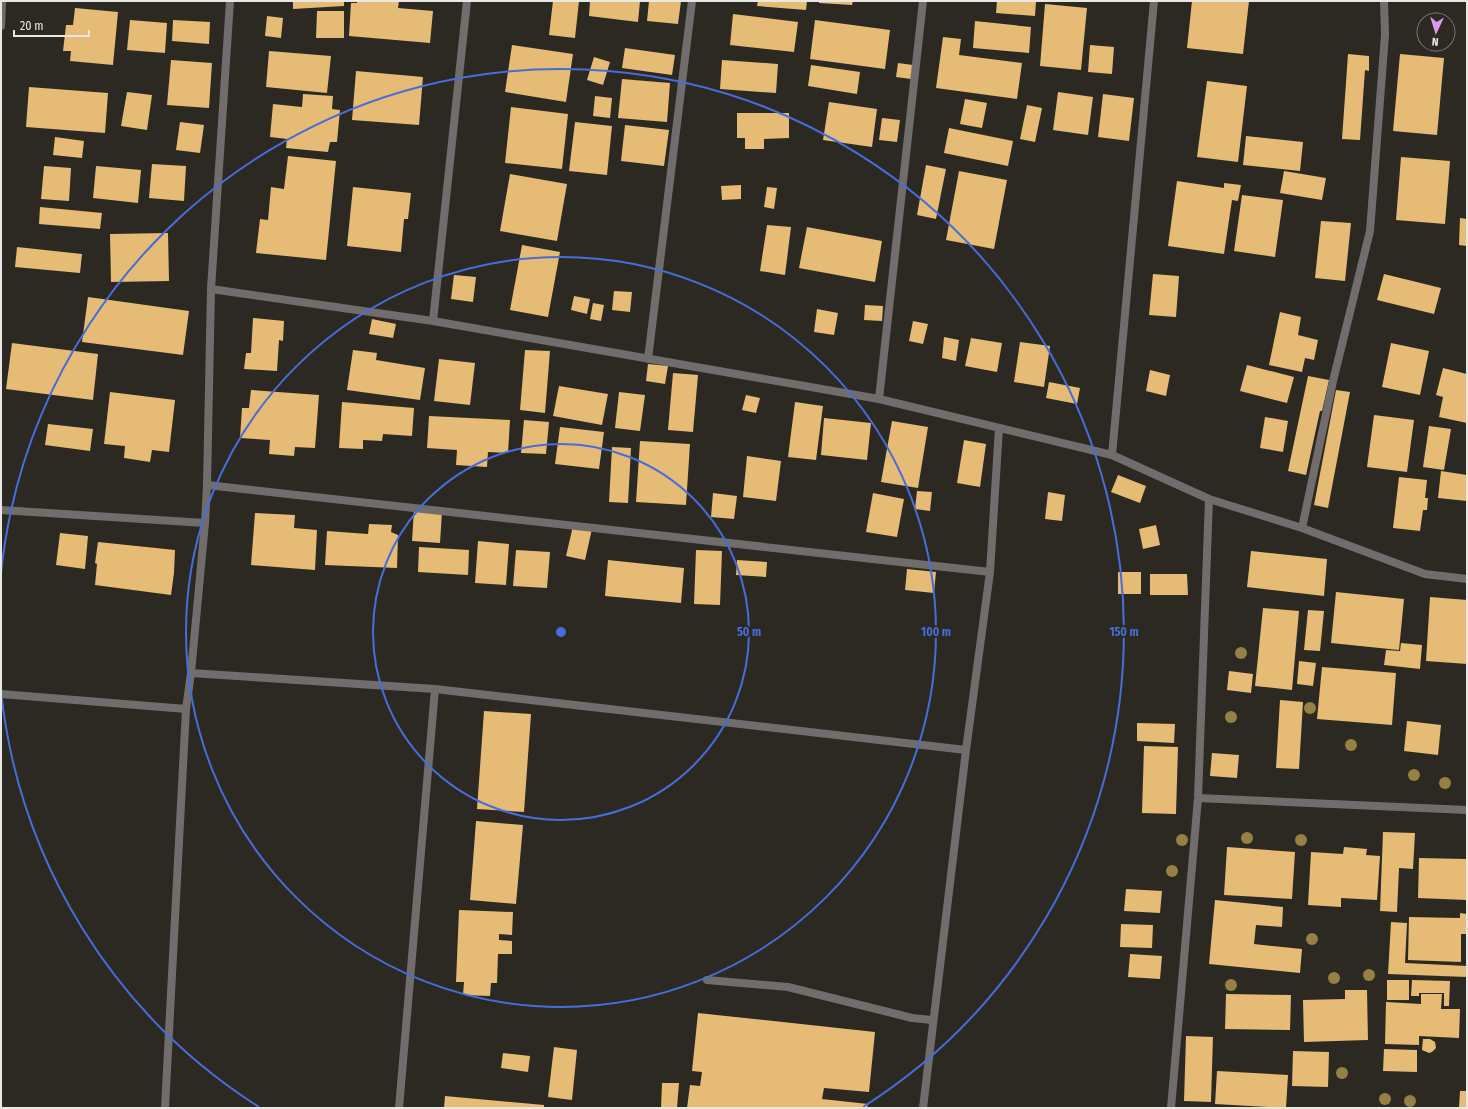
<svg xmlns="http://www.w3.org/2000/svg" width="1468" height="1109" font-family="'Fira Sans Condensed',sans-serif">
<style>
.building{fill:#e5bb75}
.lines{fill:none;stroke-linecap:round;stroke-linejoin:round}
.service{stroke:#726d6d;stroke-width:8}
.minor{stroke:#726d6d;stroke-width:8}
.tree{fill:#948143}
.ring{fill:none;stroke:#466dda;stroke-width:2}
.centre{fill:#466dda;stroke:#2c2922;stroke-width:2}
.ring-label{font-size:12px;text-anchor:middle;font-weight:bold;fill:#466dda;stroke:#2c2922;stroke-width:4;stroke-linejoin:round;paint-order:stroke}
</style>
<rect width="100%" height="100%" fill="#2c2922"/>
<path class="building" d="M293,1H344V6L293,9Z
M357,1H399L398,8L433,11L430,43L349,36L351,3H357Z
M553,1H579L575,38L549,35Z
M590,1H640L638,22L589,16Z
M649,1H681L678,24L647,21Z
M758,1H807L806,10L757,6Z
M819,1H853L852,5L819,3Z
M997,1H1036L1035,16L996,13Z
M1192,1H1249L1243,54L1187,48Z
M1045,4L1087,8L1081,70L1040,66Z
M75,8L118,12L113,65L70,61L71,51H63L66,25H73Z
M317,11H344V38H316Z
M733,14L798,22L794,52L730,45Z
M267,16L283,18L281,38L265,36Z
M130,20L167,23L165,53L127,50Z
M173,20L210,22L209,44L172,41Z
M815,20L890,30L885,69L810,59Z
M975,21L1031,27L1029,53L973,48Z
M943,37L961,39L959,55L1022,63L1017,99L936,88Z
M512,45L573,54L566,102L505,92Z
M1090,45L1114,47L1112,74L1088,72Z
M625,48L675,55L672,75L622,68Z
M269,51L331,56L327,93L266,87Z
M1348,54L1369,56V71L1365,70L1360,140L1342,139Z
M1400,54L1444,58L1437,135L1393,131Z
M594,57L610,62L603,85L587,80Z
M171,60L212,63L209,108L167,105Z
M722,60L778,64L776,93L720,89Z
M898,63L913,65L911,79L896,77Z
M811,65L860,72L857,94L808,86Z
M356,71L423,77L419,125L352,120Z
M622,79L670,83L667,122L618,118Z
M1207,81L1247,86L1238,162L1197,157Z
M29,87L108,93L105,133L26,127Z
M127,92L152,95L147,130L121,126Z
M1058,92L1093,97L1088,135L1053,130Z
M303,94L333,96L332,109L340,110L337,142H330L328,152L286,148L287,139L270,137L273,104L302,107Z
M1103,94L1134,98L1129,141L1098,137Z
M595,96L612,98L610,118L593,116Z
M965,99L987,103L982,128L960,124Z
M829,102L877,109L872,147L823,140Z
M1027,105L1042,108L1035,142L1020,139Z
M511,107L568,114L562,169L505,163Z
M737,113H789V138L764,139V149H745V138H737Z
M882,118L900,120L897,142L879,140Z
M180,122L204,125L200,153L176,150Z
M575,122L612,126L607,175L569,171Z
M625,125L669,130L664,166L621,161Z
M949,128L1013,141L1008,166L944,153Z
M1246,136L1303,142L1300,171L1243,165Z
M55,137L84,141L82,158L53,155Z
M288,156L336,161L326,260L256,253L260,219L268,220L271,187L284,189Z
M1401,157L1450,161L1445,224L1396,220Z
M152,164L186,166L184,201L149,198Z
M926,165L946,169L936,219L917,215Z
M44,166L71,168L69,201L41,199Z
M96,166L141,170L138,203L93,198Z
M959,171L1007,180L994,249L946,240Z
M1284,171L1326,178L1322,200L1280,193Z
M510,174L567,184L557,241L500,231Z
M1177,181L1224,188V183L1241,185L1238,201L1232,200L1224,254L1168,246Z
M741,185V199L722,200L721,186Z
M353,187L411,193L408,219H404L401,252L347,246Z
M767,187L777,188L774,209L764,207Z
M1242,195L1283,200L1275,257L1234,251Z
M40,207L102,213L100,229L39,224Z
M1460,218L1467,219V246L1459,245Z
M1321,221L1351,223L1345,281L1315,278Z
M767,225L791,227L785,275L760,271Z
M807,227L882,241L875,282L799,268Z
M168,233L169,281L111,282L110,234Z
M522,245L560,252L548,317L510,310Z
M17,247L82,254L80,273L15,267Z
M1153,274L1179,276L1176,317L1149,315Z
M1384,274L1441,288L1434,314L1377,300Z
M454,275L476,277L473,302L451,299Z
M614,291L632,292L630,312L612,310Z
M574,296L590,299L587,314L571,310Z
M88,297L189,311L183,355L82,342Z
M593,303L604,305L601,321L590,319Z
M865,305L883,306L882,321L864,320Z
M817,309L838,313L834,335L814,332Z
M1280,312L1301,317L1298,335L1318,340L1314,360L1305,358L1302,372L1269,365Z
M253,318L284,321L283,341L279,340L277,371L244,369L246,353H251Z
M372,319L396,324L393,338L369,334Z
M913,321L928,324L923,344L909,341Z
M944,337L959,340L956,361L942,358Z
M971,338L1002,343L997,372L965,366Z
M1020,342L1050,346L1044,387L1014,382Z
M12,343L98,354L93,400L6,389Z
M1391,343L1429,351L1420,395L1382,387Z
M353,350L377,353L376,360L425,368L420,400L347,390Z
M525,350L550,351L545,413L520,410Z
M439,359L475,363L470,405L434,401Z
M648,364L668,366L665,384L646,381Z
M1247,365L1294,377L1287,403L1240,391Z
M1443,368L1467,374V423L1439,417L1443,397L1436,395Z
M1150,370L1170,375L1166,396L1146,391Z
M673,373L698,375L693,432L668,430Z
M1308,376L1329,380L1322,411H1320L1306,475L1288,471Z
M1049,382L1080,388L1077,404L1046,398Z
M559,386L608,394L602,425L553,416Z
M251,390L319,395L315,448L295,447L294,456L269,454L270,440L240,438L242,408H249Z
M1336,390L1350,392L1328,508L1314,505Z
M110,392L175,400L169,452L152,450L150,462L124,458L125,446L104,444Z
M619,392L645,395L640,431L615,428Z
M746,395L760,398L756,413L742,410Z
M342,402L414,408L412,436L383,434L382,441L363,440V449L339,448Z
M795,402L823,406L816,460L788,457Z
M1374,415L1414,420L1407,472L1367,467Z
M429,416L510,420L508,453L488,452L487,467L456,465L457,450L427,448Z
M1265,417L1288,421L1283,452L1260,448Z
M824,418L871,423L867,460L821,455Z
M524,420L549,422L546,454L521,453Z
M892,421L928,427L918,488L881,482Z
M48,424L93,429L90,451L45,445Z
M1429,426L1451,429L1444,470L1423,467Z
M560,427L604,432L599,469L555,464Z
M964,440L986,444L980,487L957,483Z
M640,441L690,444L686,505L636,502Z
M612,447L631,448L628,503L609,502Z
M747,456L781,461L776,501L743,497Z
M1441,471L1467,475V501L1438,498Z
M1118,475L1146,486L1140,503L1111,492Z
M1399,477L1427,480L1425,498H1428L1427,510H1423L1420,531L1393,528Z
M917,491L932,492L930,511L915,509Z
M1048,492L1065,495L1062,521L1045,519Z
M713,493L737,496L734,519L711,517Z
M873,493L904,499L897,537L866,532Z
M414,510L442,512L440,543L412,541Z
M255,513L295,515L294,528L317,530L315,570L251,565Z
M369,524L392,525L391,532L398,535L397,568L325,565L327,531L368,534Z
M1156,525L1160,545L1143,549L1139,529Z
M573,526L592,529L585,560L566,556Z
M60,533L88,536L85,569L56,565Z
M478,541L509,544L506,585L475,583Z
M98,542L175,550L174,573L171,595L95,585L97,564L95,563Z
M419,547L469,550L468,575L418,572Z
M516,550L550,552L547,588L513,586Z
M696,550L722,551L720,605L694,604Z
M1251,551L1327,559L1324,596L1247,587Z
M608,560L684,568L681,603L605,596Z
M737,560L767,562L766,577L736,575Z
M907,569L936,572L934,593L905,590Z
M1118,572H1141V594H1118Z
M1150,574H1187L1188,595H1150Z
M1336,592L1404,599L1399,650L1331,643Z
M1430,597L1467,600V664L1426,661Z
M1263,608L1299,611L1292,690L1255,686Z
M1308,610L1324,611L1320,651L1304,650Z
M1401,643L1422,645L1420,669L1384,665L1386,650L1400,651Z
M1299,661L1316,663L1313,686L1297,684Z
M1322,667L1396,673L1392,725L1317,719Z
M1229,671L1253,674L1251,693L1227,690Z
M1280,700L1303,702L1299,769L1276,768Z
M484,711L531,714L524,812L477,809Z
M1407,721L1441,725L1438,755L1404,751Z
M1137,723L1175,724L1174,743L1137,741Z
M1144,746L1178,747L1176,814L1142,813Z
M1212,753L1239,755L1237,778L1210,776Z
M476,821L523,825L516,904L470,900Z
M1383,832L1415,833L1413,869L1399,868L1397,912L1380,911Z
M1227,847L1295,852L1292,899L1224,895Z
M1344,847L1367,849L1366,855L1380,856L1377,900L1341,898V907L1308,905L1311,852L1343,854Z
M1419,858L1467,859V900L1418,898Z
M1126,889L1162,891L1160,913L1124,911Z
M1215,900L1283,907L1282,927L1256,925L1254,944L1302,949L1300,973L1209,964Z
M459,910L513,912L512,935L499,934V940L512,941V954H498L497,983H491L490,996L463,995L464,982H456Z
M1460,913L1467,914V934H1461V962L1408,960L1409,917L1460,918Z
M1391,922L1407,923L1405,963L1467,966V977L1388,974Z
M1121,924L1153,925L1152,948L1120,947Z
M1130,954L1162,956L1160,979L1128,977Z
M1387,980H1409V1000H1387Z
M1412,980L1450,981L1449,1006H1444V993H1419V996H1411Z
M1345,990H1367L1368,1040L1304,1042L1303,1000L1345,999Z
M1226,994L1291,995L1290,1030L1225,1029Z
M1421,994H1442L1441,1009H1460L1459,1038L1419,1036V1045L1385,1044L1386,1002L1421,1004Z
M698,1013L875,1032L869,1092L824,1088L822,1099L868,1104L867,1108H687L690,1085L700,1086L702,1072L692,1071Z
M1186,1036L1213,1037L1211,1102L1184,1101Z
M1423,1039H1430L1435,1042L1436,1048L1432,1052L1429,1053L1422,1050Z
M554,1047L577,1050L572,1100L548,1097Z
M1384,1049L1417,1050V1072L1383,1071Z
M1293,1051L1329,1052L1328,1087L1292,1086Z
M503,1053L530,1056L528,1072L501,1068Z
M1217,1071L1288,1075L1286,1108L1215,1104Z
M662,1083H679L677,1108H661Z
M1460,1091H1467V1108H1459Z
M445,1096L544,1105V1108H444Z"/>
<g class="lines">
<path class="service" d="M707,980L788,987L912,1018L932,1020"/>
<path class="minor" d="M1,26L2,1
M211,289L433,321L879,399L1112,455L1209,499L1302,528L1425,574L1467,579
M433,321L467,1
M648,359L692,1
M879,399L923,1
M1112,455L1154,1
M207,485L990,572
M1,510L205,523
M1302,528L1333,381L1370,231L1385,35L1384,1
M191,673L435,689L966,750
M1,694L186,709
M1198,798L1467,810
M165,1108L186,709L191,673L205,523L207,485L211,289L230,1
M399,1108L435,689
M923,1108L966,750L990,572L999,428
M1171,1108L1198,798L1209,499"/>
</g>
<g class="tree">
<circle cx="1241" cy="653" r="6"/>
<circle cx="1310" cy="708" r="6"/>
<circle cx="1231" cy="717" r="6"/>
<circle cx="1351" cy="745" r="6"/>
<circle cx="1414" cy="775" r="6"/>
<circle cx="1445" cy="783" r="6"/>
<circle cx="1247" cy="838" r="6"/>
<circle cx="1182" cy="840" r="6"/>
<circle cx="1301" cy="840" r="6"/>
<circle cx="1172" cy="871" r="6"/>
<circle cx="1312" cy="939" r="6"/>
<circle cx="1369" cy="975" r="6"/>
<circle cx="1334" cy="978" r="6"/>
<circle cx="1231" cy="985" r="6"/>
<circle cx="1342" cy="1073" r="6"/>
<circle cx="1385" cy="1099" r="6"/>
<circle cx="1410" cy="1101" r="6"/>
</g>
<g class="ring">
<circle cx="561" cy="632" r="188"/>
<circle cx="561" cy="632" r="375"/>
<path d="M259 1107A563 563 0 0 1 1 691M1 573A563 563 0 1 1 863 1107"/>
</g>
<circle cx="561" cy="632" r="6" class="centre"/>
<g class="ring-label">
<text x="749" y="636">50 m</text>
<text x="936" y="636">100 m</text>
<text x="1124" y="636">150 m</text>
</g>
<rect width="1468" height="1109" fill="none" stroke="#eae8e3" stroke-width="4"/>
<g transform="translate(1436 32) rotate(184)"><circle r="19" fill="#2c2922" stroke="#78756f"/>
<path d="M0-3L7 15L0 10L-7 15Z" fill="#df98f1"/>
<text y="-6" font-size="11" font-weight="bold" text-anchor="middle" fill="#eae8e3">N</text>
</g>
<path d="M14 30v6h75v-6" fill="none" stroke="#eae8e3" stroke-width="2"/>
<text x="20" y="30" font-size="12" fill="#eae8e3" stroke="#2c2922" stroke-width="3" paint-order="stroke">20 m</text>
</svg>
